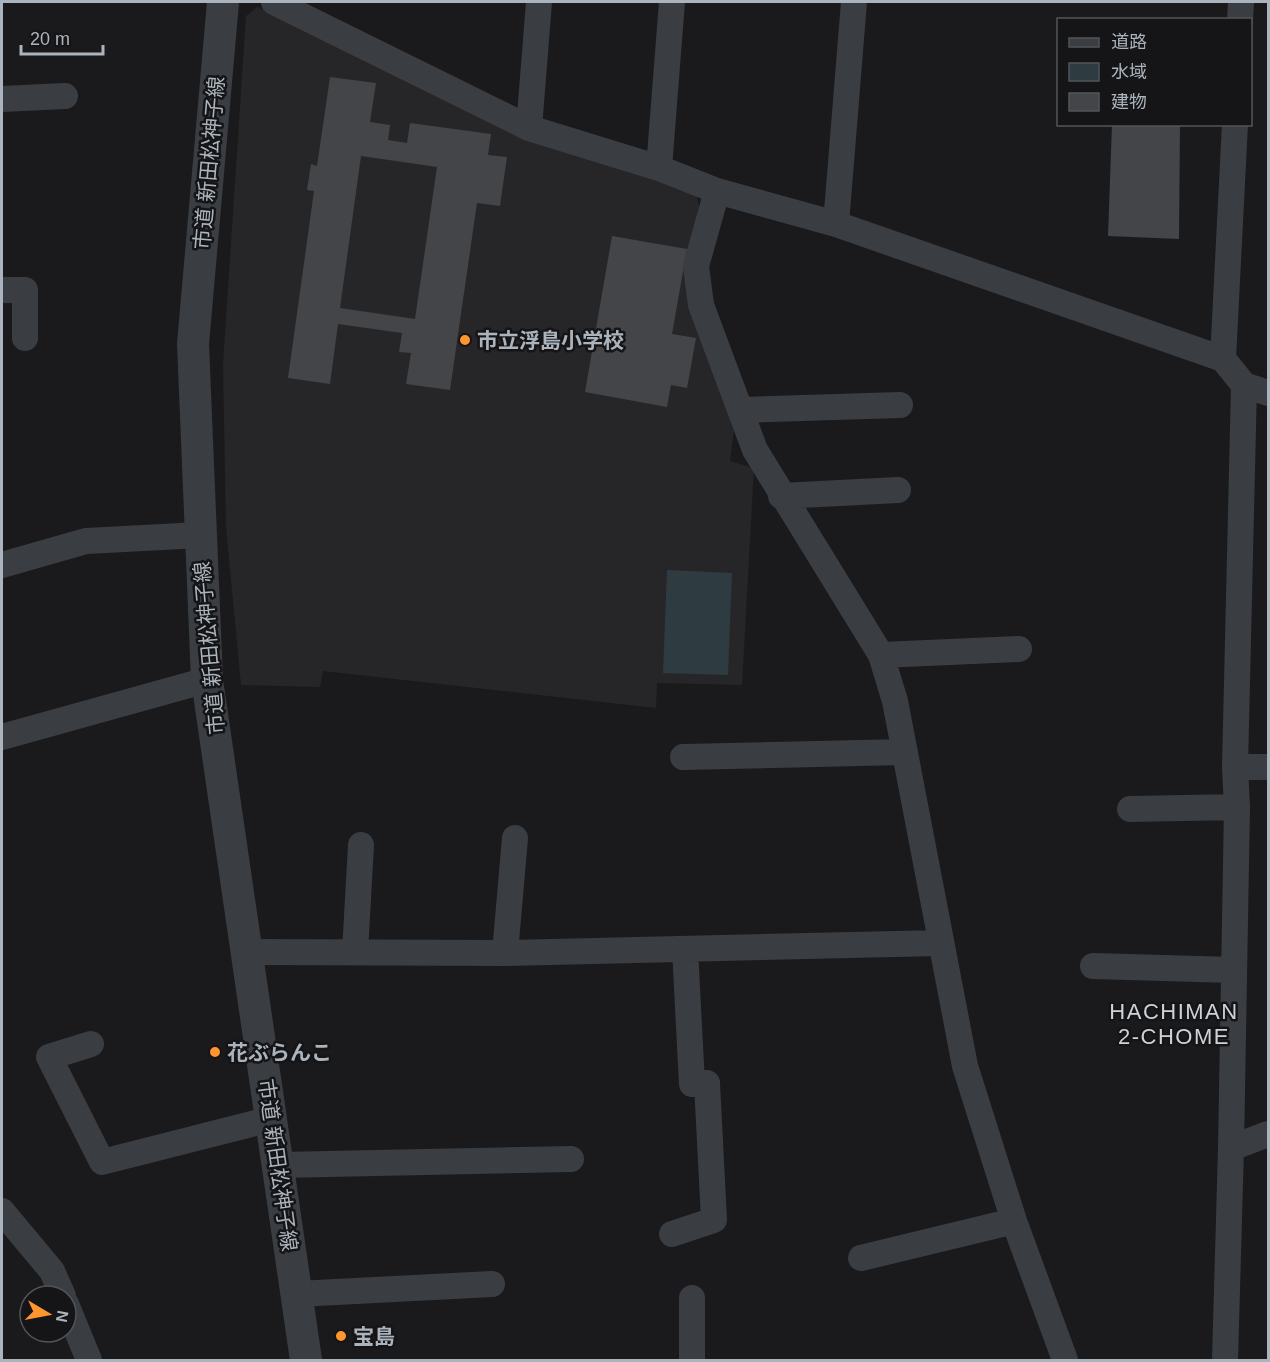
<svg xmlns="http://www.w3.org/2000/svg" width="1270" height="1362" font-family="Arial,'Noto Sans JP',sans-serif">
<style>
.built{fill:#262629}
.water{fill:#2e3c42}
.building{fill:#444549;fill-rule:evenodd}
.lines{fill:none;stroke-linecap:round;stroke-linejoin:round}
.minor{stroke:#3a3d42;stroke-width:26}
.tertiary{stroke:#3a3d42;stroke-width:32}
.poi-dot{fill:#ff952f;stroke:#151517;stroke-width:2}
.labels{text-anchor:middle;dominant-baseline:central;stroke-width:5;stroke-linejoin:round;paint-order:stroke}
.street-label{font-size:21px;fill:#abb4bd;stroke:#151517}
.poi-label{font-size:21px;font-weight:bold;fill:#abb4bd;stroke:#151517;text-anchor:start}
.neighbourhood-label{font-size:22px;letter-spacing:1.5px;fill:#cdd2d8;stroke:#151517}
</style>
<rect width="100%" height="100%" fill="#1a1a1c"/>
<path class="built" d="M257,7L514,127L695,193L703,216L695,243L736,414L730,461L754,468L742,685L657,683L656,708L323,671L320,687L241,685L226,527L223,364L246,16Z"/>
<path class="water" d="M667,570L732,573L728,675L663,673Z"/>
<path class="building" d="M330,77L376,83L370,122L390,125L388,140L407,143L410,123L491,134L488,155L507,157L500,206L477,203L450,390L406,384L411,353L399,352L402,333L338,324L330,384L288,378L314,191L307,190L311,164L317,166ZM361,156L437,167L415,319L340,308Z
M1112,124H1180L1179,239L1108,236Z
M612,236L687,249L672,334L696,338L687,388L671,385L667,407L585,392Z"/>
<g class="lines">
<path class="minor" d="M274,2L529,128L659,168L717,191L836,224L1223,359L1244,385L1268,393
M1240,20L1241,2
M2,99L65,96
M529,128L539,2
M659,168L672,2
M717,191L696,266L701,305L755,450L881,655L895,701L965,1066L1014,1221L1065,1360
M836,224L854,2
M2,290H25V338
M1223,359L1235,124
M1244,385L1235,767L1237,807L1231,1148L1268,1134
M742,410L900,405
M781,496L898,490
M2,565L86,541L200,535
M881,655L1019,649
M2,737L207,680
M683,757L904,752
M1235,767H1268
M1130,809L1237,807
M248,952L505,953L940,943
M355,952L361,845
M505,953L515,838
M1093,966L1234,970
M91,1044L49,1057L102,1162L271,1119
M279,1165L571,1159
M2,1211L52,1271L63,1296
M672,1234L714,1220L707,1083L692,1084L685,949
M861,1258L1014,1221
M297,1294L492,1284
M66,1304L89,1360
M692,1360V1298
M1225,1360L1231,1148"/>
<path class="tertiary" d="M223,2L193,344L207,680L306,1360"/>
</g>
<g class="poi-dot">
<circle cx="465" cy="340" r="6"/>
<circle cx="215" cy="1052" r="6"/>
<circle cx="341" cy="1336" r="6"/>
</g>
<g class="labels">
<g class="street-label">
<text transform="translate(209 163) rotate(-85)">市道 新田松神子線</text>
<text transform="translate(209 648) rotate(-95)">市道 新田松神子線</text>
<text transform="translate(278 1165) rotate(82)">市道 新田松神子線</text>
</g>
<g class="poi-label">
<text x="477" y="340">市立浮島小学校</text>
<text x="227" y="1052">花ぶらんこ</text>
<text x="353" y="1336">宝島</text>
</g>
<g class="neighbourhood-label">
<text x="1174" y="1011">HACHIMAN<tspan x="1174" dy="25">2-CHOME</tspan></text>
</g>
</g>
<rect width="1270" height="1362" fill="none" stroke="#abb4bd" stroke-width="6"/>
<rect x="1057" y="18" width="195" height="108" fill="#151517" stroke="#515559" stroke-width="1.5"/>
<rect x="1069" y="38" width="30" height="9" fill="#3a3d42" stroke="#515559" stroke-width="1.5"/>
<text x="1111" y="48" font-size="18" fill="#abb4bd">道路</text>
<rect x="1069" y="63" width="30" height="18" fill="#2e3c42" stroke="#515559" stroke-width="1.5"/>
<text x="1111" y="78" font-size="18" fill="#abb4bd">水域</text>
<rect x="1069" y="93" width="30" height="18" fill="#444549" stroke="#515559" stroke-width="1.5"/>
<text x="1111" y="108" font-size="18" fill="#abb4bd">建物</text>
<g transform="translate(48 1314) rotate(100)"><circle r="28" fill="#151517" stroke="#515559" stroke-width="1.5"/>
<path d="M0-4.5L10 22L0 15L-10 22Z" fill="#ff952f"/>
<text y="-9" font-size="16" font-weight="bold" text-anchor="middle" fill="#abb4bd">N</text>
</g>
<path d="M21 45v9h82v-9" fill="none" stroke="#abb4bd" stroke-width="3"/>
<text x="30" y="45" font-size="18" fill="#abb4bd" stroke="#151517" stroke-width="4.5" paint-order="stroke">20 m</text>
</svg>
